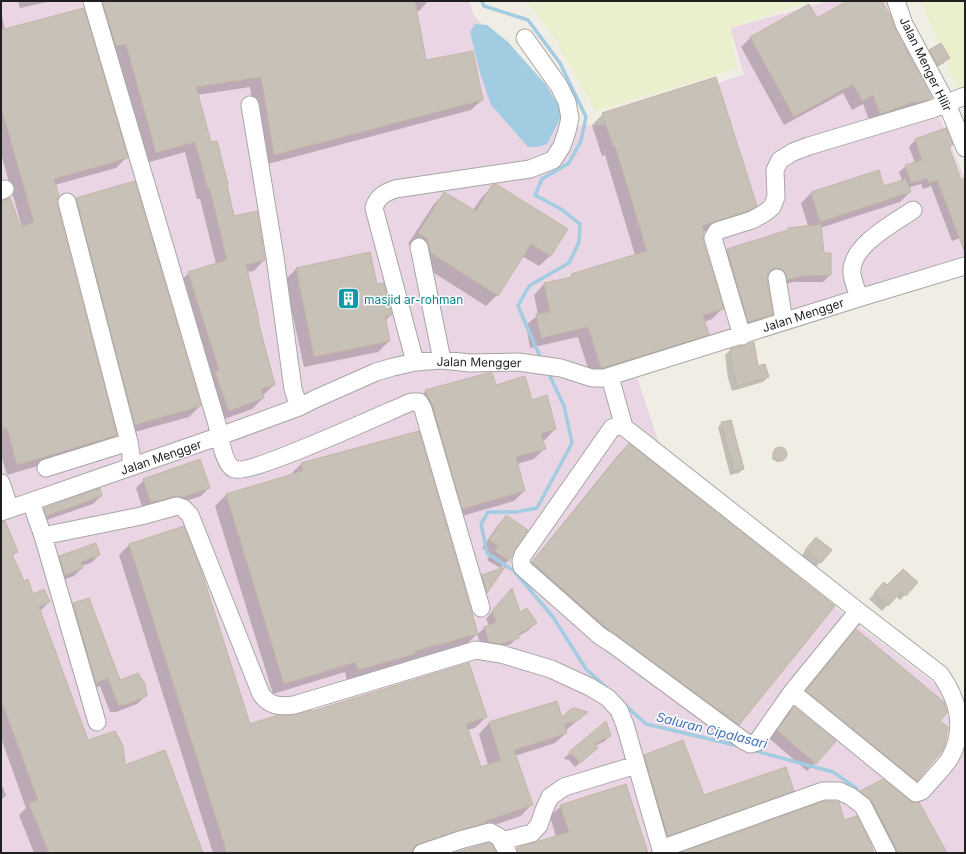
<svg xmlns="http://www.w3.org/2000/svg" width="966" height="854" font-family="Inter,sans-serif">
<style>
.industrial{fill:#ead5e4}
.farmland{fill:#eaf0ce}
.water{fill:#a1cce1}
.shadow{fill:#0003}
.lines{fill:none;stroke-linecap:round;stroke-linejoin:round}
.stream{stroke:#a1cce1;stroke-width:3.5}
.building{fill:#c8c1b7;stroke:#c3b6a5}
.minor-casing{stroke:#a6a6a6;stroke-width:19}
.minor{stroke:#fff;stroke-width:17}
.labels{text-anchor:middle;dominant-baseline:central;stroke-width:3;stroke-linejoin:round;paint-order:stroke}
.street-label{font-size:12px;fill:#1f1f1f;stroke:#fff}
.culture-label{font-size:12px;fill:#0d838f;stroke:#fff;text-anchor:start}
.water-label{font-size:13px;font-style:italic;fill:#4470b6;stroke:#fff}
</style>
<rect width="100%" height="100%" fill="#f0ede4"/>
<path class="industrial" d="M1,1H469L474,16L522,64L560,126L602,125L744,74L730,28L829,1H893L965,180V270L637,377L672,482L963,705L965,713V853H1Z"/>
<path class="farmland" d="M526,1H812L731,28L736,69L596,111L552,34Z
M921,1H965V89L959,92Z"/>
<path class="water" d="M475,24L487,25L508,42L546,85L562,111L560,119L547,144L538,147H528L491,105L480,73L470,32Z"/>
<path class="shadow" d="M18,1H52L20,8Z
M89,1H428L419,11H416L426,61L482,100L471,110L264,165L250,87L197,95L211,143L226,185L234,218L264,260L254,271L247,272L257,321L274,385L262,396L263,398L252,409L219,421L178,283L189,273L216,264L200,199H197L185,152L146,163Z
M850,1H881L930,98L921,108L870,123L863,104L852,110L843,93L784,125L741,47L751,37L816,19Z
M1,11L5,30L127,157L116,168L55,185L56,205L116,435L105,446L7,475L1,455V202L20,228L22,227L1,154Z
M930,51L949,57L944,63L932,70L925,56Z
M603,114L756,206L745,216L736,221L703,232L702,241L722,309L712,319L704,322L708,334L697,345L591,378L578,337L530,348L526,325L538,315L534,295L544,284L567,280L572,275L635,255L605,155L602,156L592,125Z
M945,129L952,145L948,149L960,181L965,179V236L952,241L931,186L923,189L921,184L908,188L910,192L900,202L820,228L823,254L830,275L823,282H793L780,286L774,276L767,275L766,280L772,314L765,321L741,329L720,257L727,250L785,233L789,229L808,226L801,203L811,193L878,171L884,187L902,181L899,172L906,166L915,163L909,147L915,140Z
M493,186L567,230L550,256L539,266L522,256L497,295L486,306L420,264L418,250L408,244L434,204L445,193L473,210L482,197Z
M76,199L200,406L189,417L124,435L66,210Z
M296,269L376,286L391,315L385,321L389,341L378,352L304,367L285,280Z
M730,350L757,367L768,377L763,382L732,391L728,378L725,355Z
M495,386L531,401L555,429L545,440H542L545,448L534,459L517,464L524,491L514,501L452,519L415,402L426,391Z
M722,423L743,469L739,473L730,475L718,427Z
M418,432L478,634L484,628L489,626L486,619L511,589L519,614L535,623L529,630L517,637L511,644L493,650L482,648L477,634L467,644L407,661L404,664L347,680L345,672L273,694L215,506L226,495L290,475L301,464Z
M629,445L738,724L727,735L522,574L618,455Z
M781,448L786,452V454L779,462H777L772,459L773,453L778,449Z
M144,480L209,488L201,496L174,505L143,510L136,488Z
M101,496L93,504L38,523L36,517L44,509Z
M506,517L514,549L508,561L500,568L487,560L491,554L482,548L498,525Z
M1,529L17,552L12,556L23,582L33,595L49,602L40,611L87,741L124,766L202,853H34L19,815L26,808L1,738Z
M811,544L831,550L815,568L801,556Z
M129,545L250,726L486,717L475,728L467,730L480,768L488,765L479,734L489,723L561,718L586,713L565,731L566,733L555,743L515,756L531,805L521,816L411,853H213L119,555Z
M99,555L91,563L81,566L82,568L74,576L57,582L52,565L60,557Z
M503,569L486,592L479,600L474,584L482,575Z
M916,583L900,600L896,596L882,611L869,599L879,589Z
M74,604L119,681L146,695L137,704L116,712H110L100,686L88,690L66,612Z
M857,630L939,721L916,780L906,791L796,702L846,641Z
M794,708L815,763L807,771L770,739L786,716Z
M606,723L610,735L605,741L595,746L592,753L575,767L568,759L566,760L564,758Z
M645,756L703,797L792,791L782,801L657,846L634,766Z
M883,780L946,853H882L861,812L850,803L861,792Z
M1,783L6,795L1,800Z
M561,806L647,853H515L519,849L556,837L550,816Z"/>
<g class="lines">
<path class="stream" d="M482,1L484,6L528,20L560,63L586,117L581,141L569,163L542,179L535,195L561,209L580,224L579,242L569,263L529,286L518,306L542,361
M548,372L564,406L572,443L537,508L516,512H488L481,524L487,553L514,571L553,617L586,669L607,688
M623,703L646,724L739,746
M752,750L833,772L856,788L860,795"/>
</g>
<path class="building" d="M102,1H415L426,60L473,51L483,100L274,155L261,77L196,87L211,142L217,141L228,184L227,185L234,216L257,211L265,260L246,265L259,320L258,321L275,385L261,389L264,398L229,411L215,372L219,370L188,272L227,260L210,189H208L195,142L156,153L126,44L116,46Z
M847,1H882L891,17L895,29L932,98L917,103L916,101L880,114L873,95L862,101L853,84L794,117L750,37L809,4L817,18Z
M84,8L128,158L54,179L59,196L57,200V204L117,435L17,465L7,428L3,429L1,422V201L10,198L21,227L34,222L1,107V30Z
M941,43L950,58L938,65L929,50Z
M716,77L757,206L748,211L702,226L704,234L703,241L724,309L703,315L709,335L602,368H601L588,327L541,338L536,314L550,312L544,283L572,277L571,274L647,251L615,146H613L602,113Z
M946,128L953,145L949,147L961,180L965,178L964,250L937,180L929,183L927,178L911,183L905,165L922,160L915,139Z
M879,170L884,186L906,179L911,192L820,222L811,192Z
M135,181L201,406L135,425L76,198Z
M496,184L568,229L551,256L531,244L498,296L431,253L427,241L428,239L418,233L444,192L476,211L492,185Z
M821,224L824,253H831V275L801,276L787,280L785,272L781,269L776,268L771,270L768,274L767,280L773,315L748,322L727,249L788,230V228Z
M370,252L377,284L384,283L392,315L385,316L390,341L314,357L296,268Z
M754,342L758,366L765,364L769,377L737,386L733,372L730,349Z
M488,373H492L496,385L525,376L532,400L547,395L556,429L541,434L546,449L516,457L525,491L462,509L433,406L425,390Z
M731,420L744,469L734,471L721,422Z
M419,431L478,634L415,651V654L358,670L356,662L284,684L226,494L303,471L301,463Z
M629,443L835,606L739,725L608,629L532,562Z
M773 454a7 7 0 1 1 14 0a7 7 0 1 1-14 0Z
M200,459L210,488L183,497L174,496L151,503L143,479Z
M100,488L102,496L46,516L44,508Z
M506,515L528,530L515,549L509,561L495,551L498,546L489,540Z
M5,521L18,552L12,554L24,581L28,579L33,594L44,589L50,602L39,607L88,740L115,731L123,746L125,765L165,750L203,853H49L29,804L38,800L3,705L1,706V522Z
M184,526L201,570L250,724L278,715H295L312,710L313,711L469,663L487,717L466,724L481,767L501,760L489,722L557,701L562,717L571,709L575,708L588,712L577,721L564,724L567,733L514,750L533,805L485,821V823L457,831L419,844L414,847L412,853H227L129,544Z
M816,537L832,550L821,563L805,550Z
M96,543L100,555L81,562L83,568L65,575L59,556Z
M505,567L487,593L482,575Z
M903,569L918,582L906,596L901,592L888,606L874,593L884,582L887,585Z
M512,588L520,612L527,608L537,623L518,635L519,638L500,644L489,642L484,627L496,622L492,611Z
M89,598L120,680L138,673L145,684L147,696L125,705H118L108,678L96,683L73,603Z
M856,629L944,702L947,713L940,721L948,727L945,744L942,751L917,781L806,691Z
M794,707L836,741L816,764L777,730Z
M606,721L611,736L594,744L598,748L580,763L573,755L571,756L569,752Z
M683,740L704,795L786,767L794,791L668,836L644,755Z
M883,779L910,801L915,803L919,802L947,853H897L896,848L872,801L860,791Z
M626,784L648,853H518L517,848L569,832L560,805Z
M825,801L839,802L844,820L857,816L870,842L874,853H679Z
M489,843L492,844L497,853H453Z"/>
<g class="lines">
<defs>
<path id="minor" d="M92,1L217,424C219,434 224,465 234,469C249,476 387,412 411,402H419L423,409L481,608
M896,1L904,24L947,104L965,148
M250,105L275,257L293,389L299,407
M1,191L5,189
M67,202L129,442L131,454V466
M419,247L442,360
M777,278L784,321
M859,298C857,290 853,282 852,274C849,246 894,223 913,210
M742,336L713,238L717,231L752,220L763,214L772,207L776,197L775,170L780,160L793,152L809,146L932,109L965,96
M415,362L374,208C377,197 384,193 395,189L530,169L553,160L562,146L567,131L570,118L567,102L559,86L525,38
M610,377L624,427L858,611L940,674C958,699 966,729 950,758C943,769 930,781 922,791L916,793L792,692
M624,427L617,426L612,428L523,555L521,561L522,567L600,636L611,643L744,741L750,744L757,742L792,692L858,611
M46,468L129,442
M1,483L10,509
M31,502L43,536L97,722
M1,512L220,436L299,407L315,399L376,372L393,367L415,362L442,360L470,363L518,362L561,368L592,378H604L859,298L965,266
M43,536L141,516L177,506L183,508L190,515L261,694C269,706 280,707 294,705L476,650L501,654L551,669L590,687L608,698L619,710L625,725L662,853
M502,841L532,833L539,825L544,810L550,797L564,787L636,765
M661,849L823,791H839L850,796L863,806L887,853
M422,853L460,840L490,832L499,837L508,853"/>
</defs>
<use href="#minor" class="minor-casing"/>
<use href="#minor" class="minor"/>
</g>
<defs>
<symbol id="building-square" viewBox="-11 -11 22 22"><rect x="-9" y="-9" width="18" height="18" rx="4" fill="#0f9aa8" stroke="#fff"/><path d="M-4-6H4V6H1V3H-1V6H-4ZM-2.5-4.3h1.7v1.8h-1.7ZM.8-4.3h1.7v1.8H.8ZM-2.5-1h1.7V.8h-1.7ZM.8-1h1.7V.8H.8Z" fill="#fff"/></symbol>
</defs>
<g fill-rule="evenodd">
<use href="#building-square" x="336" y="286" width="25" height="25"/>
</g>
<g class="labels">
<g class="street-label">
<text transform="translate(926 64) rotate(64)">Jalan Menger Hilir</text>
<text transform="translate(803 315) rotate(-18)">Jalan Mengger</text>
<text transform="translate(479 362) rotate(1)">Jalan Mengger</text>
<text transform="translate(161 457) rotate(-19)">Jalan Mengger</text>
</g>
<g class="culture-label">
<text x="364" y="299">masjid ar-rohman</text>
</g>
<g class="water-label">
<text transform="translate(712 730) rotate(14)">Saluran Cipalasari</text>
</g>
</g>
<rect width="966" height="854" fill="none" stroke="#1f1f1f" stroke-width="4"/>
</svg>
